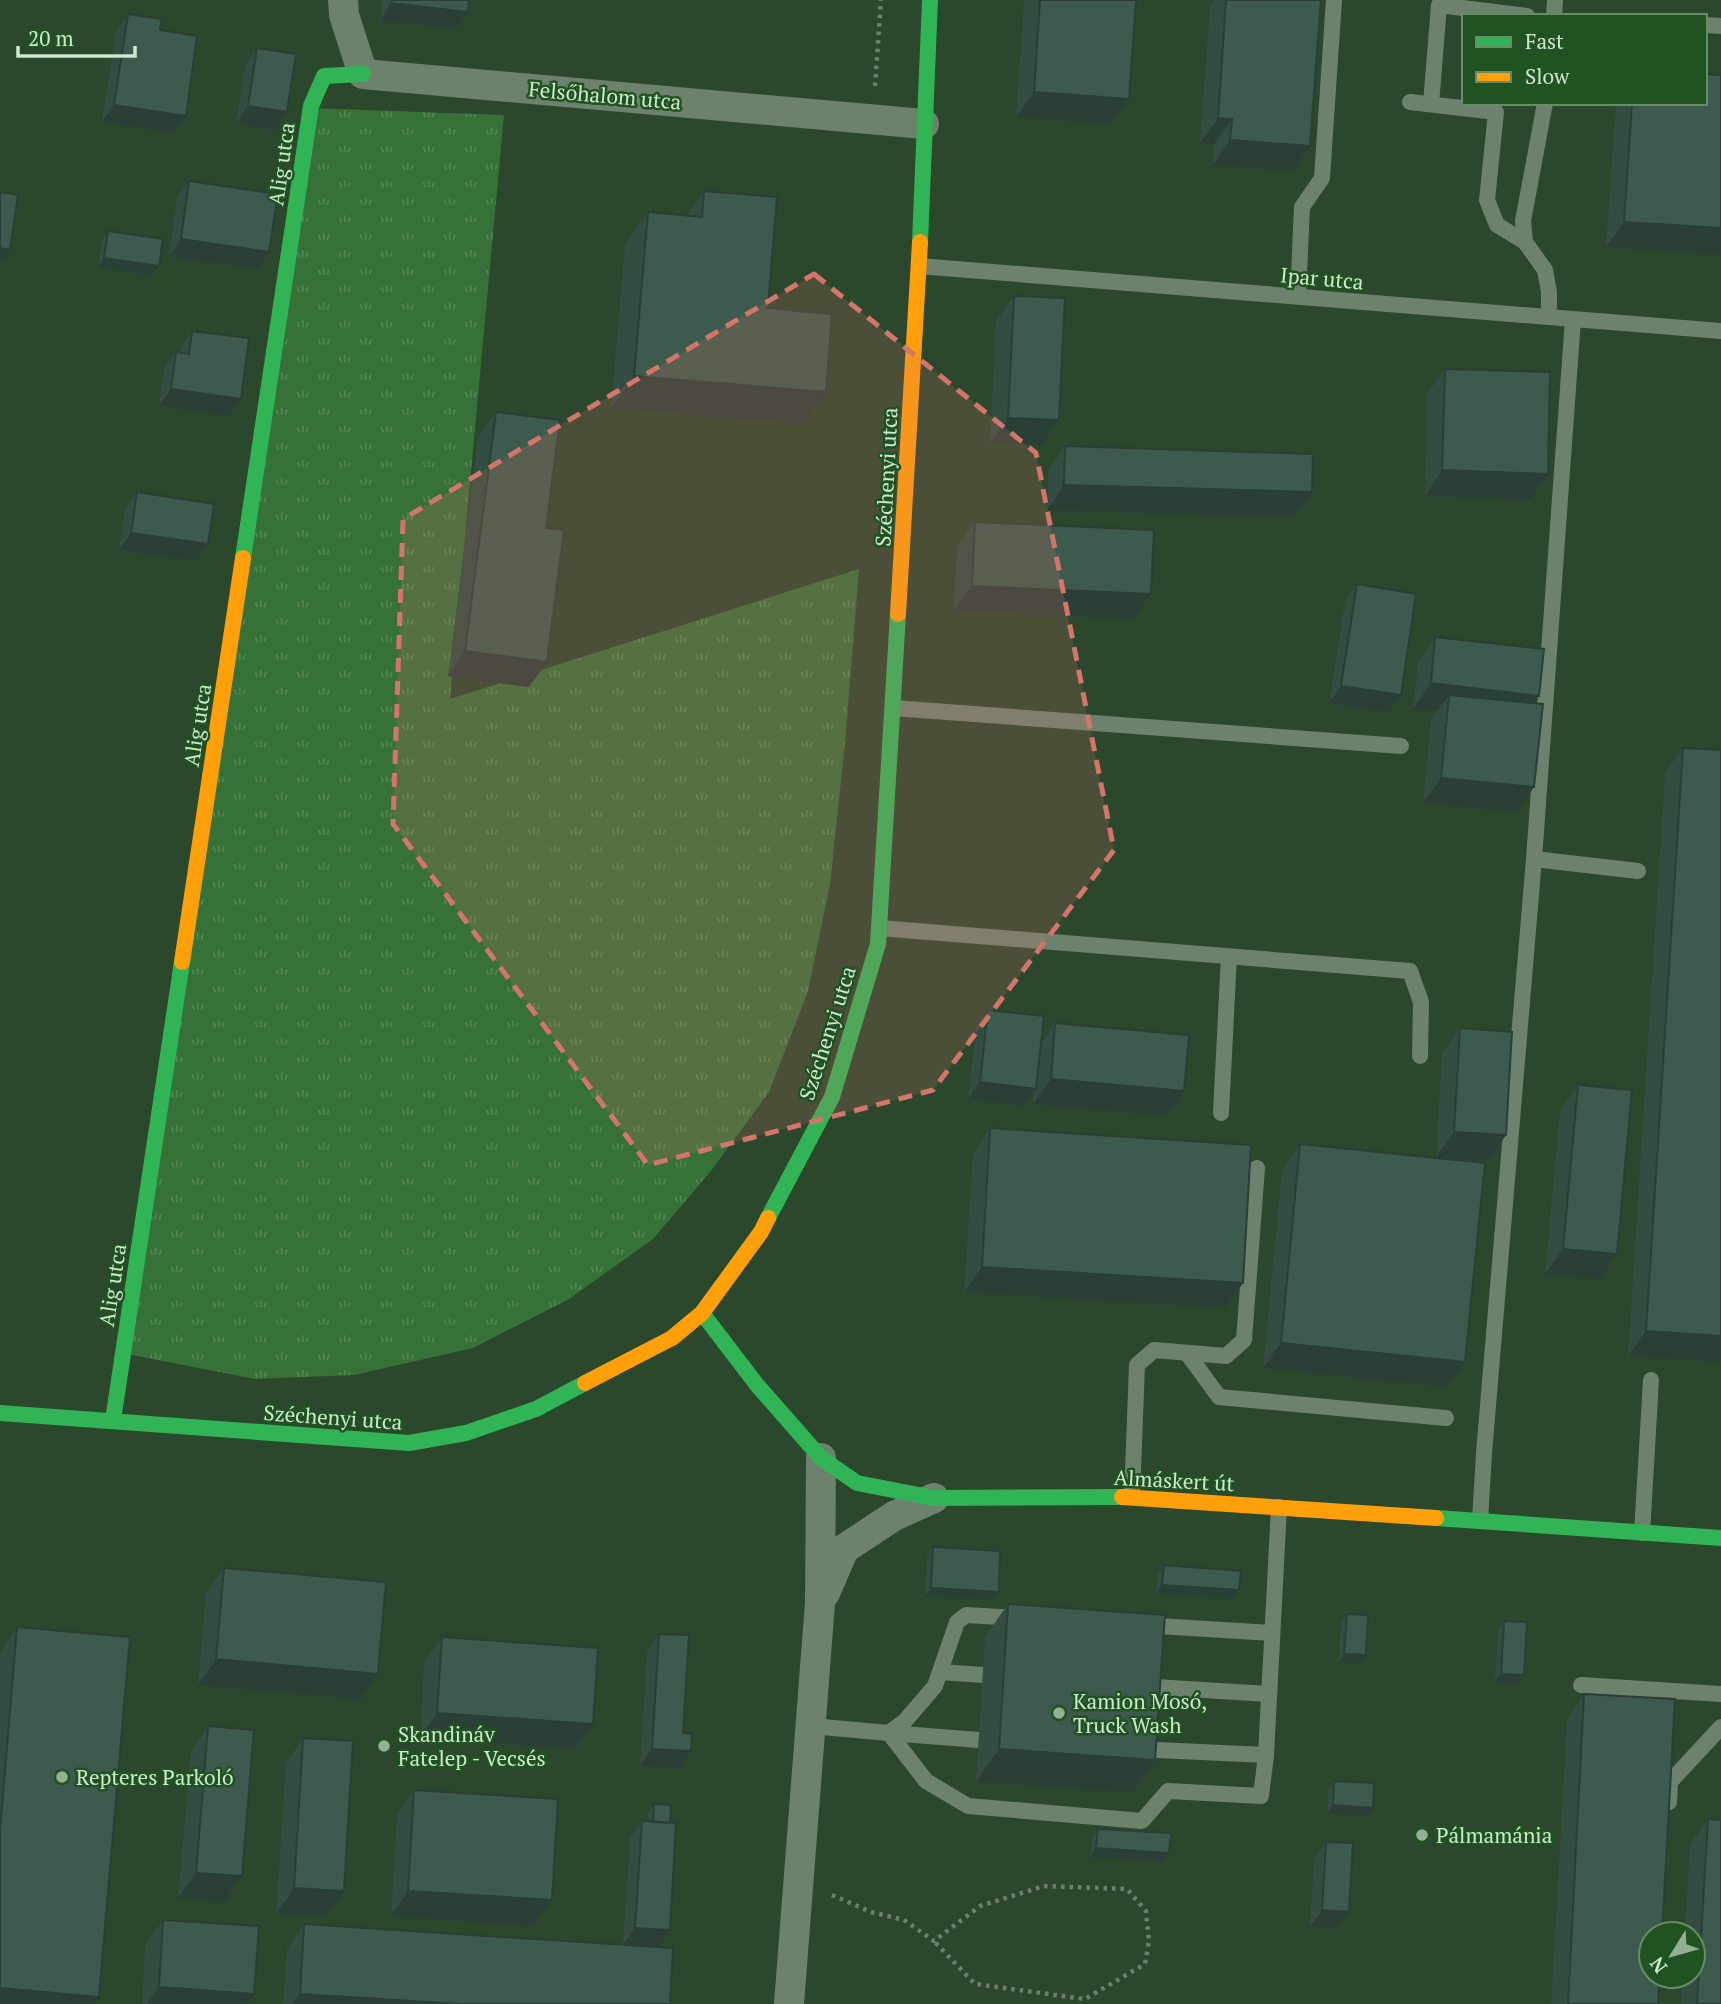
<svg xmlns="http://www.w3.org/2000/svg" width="1721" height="2004" font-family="'PT Serif',serif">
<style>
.grass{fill:url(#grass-tufts)}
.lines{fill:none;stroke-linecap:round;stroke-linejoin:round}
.path{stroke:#6c806d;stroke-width:4.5;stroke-dasharray:3.5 5;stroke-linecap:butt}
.lane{stroke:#6d826d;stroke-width:16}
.street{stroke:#6d826d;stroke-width:30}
.fast{stroke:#30b455;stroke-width:16}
.slow{stroke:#ff9f0a;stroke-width:16}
.wall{fill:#344d42}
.shaded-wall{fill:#2a3f36}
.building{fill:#3c5a4d;stroke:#2a3f36;stroke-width:2}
.marked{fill:#d2756a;fill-opacity:0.2;stroke:#d2756a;stroke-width:5;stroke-dasharray:14 9;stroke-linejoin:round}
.poi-dot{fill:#94b094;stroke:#205222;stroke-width:2.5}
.labels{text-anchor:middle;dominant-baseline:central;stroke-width:5;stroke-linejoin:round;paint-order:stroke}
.street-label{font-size:21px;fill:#cde8cc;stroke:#205222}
.poi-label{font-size:21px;fill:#cde8cc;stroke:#205222;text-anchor:start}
</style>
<defs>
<pattern id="grass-tufts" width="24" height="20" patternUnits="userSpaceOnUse" patternTransform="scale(1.75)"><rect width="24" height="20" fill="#367137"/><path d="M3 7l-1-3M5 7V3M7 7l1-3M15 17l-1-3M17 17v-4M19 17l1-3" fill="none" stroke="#528553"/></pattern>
</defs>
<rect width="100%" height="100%" fill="#2b472c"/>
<path class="grass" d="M310,108L504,115L450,699L859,569L845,742L830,884L808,991L769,1092L711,1171L653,1239L569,1299L473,1348L354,1375L255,1379L127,1354Z"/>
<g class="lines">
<path class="path" d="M875,86L881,0
M832,1895L871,1912L904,1920L934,1941L980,1906L1044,1886L1127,1889L1146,1911L1149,1941L1145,1964L1085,1999L975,1984L934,1941"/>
<path class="lane" d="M1554,16L1555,0
M1705,25L1721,26
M1410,102L1496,112L1487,200L1497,225L1525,242
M1545,103L1523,221L1525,242L1545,270L1549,292V317
M1431,104L1439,5L1527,16
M919,266L1721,331
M1298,297L1302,207L1322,178L1334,0
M893,708L1401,746
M1534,859L1638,871
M879,928L1410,971L1421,1002L1420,1056
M1221,1113L1229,956
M1187,1353L1219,1397L1446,1418
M1132,1497L1137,1365L1154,1350L1226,1356L1244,1340L1257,1168
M1480,1521L1484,1453L1534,859L1573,319
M1642,1533L1651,1380
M1142,1625L1272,1633
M940,1672L983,1675
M1581,1685L1721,1694
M1139,1686L1268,1694
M811,1726L889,1733L926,1781L968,1806L1142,1821L1168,1791L1261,1796L1266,1755L1279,1507
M979,1740L889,1733L905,1721L935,1686L957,1622L966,1615L1019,1618
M1136,1749L1266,1755
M1669,1802L1670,1782L1721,1727"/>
<path class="street" d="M343,0L344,15L363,74L924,124
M825,1593L844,1549L894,1516L934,1498
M789,2004L820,1603L821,1458"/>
<path class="fast" d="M920,242L930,0
M243,558L311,106L324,76L363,74
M768,1218L832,1097L878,944L898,614
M702,1313L757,1385L821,1458L857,1483L934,1498L1122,1497
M0,1413L409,1443L466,1433L536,1409L585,1383
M113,1420L182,962
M1436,1518L1721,1538"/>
<path class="slow" d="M898,614L920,242
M182,962L243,558
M585,1383L672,1338L702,1313L761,1232L768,1218
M1122,1497L1436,1518"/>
</g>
<path class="wall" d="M382,0H469L468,12L456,29L380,20Z
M1024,0H1136L1111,124L1016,117Z
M1214,0H1321L1310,146L1292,171L1213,165L1214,144L1200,143L1210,6Z
M128,14L160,30L186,116L174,133L102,122L116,31Z
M257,48L287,112L276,130L236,123L245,65Z
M1721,75V255L1606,247L1616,103H1705Z
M189,181L269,252L257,269L169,256L177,198Z
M704,191L768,308L803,424L611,408L625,245L648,212L686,216Z
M108,231L159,266L153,275L98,267L102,240Z
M1014,296L1059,420L1041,445L990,443L996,321Z
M192,331L229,416L159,406L164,369L176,352H180V348Z
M1445,369L1530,499L1425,496L1427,394Z
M496,412L546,528L529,687L448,676L478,437Z
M1065,446L1312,492L1294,517L1047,510L1048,471Z
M137,492L196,561L119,550L125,509Z
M975,522L1133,619L954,611L957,547Z
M1357,584L1389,712L1329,703L1345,601Z
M1435,637L1534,703V787L1516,812L1423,803L1431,720L1437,711L1413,709L1418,662Z
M1683,748L1721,750V1359L1719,1362L1628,1356L1665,773Z
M988,1010L1041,1044L1055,1023L1184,1091L1166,1116L1033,1104L1034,1091L1024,1106L968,1099L976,1027Z
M1460,1028L1506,1135L1489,1160L1436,1157L1442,1053Z
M1578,1085L1599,1279L1545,1274L1560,1110Z
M990,1128L1243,1283L1225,1308L964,1292L973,1153Z
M1300,1144L1448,1387L1263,1368L1282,1170Z
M933,1547L999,1592L993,1600L925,1596L927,1556Z
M1164,1565L1239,1590L1233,1599L1156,1593L1158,1574Z
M224,1568L361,1699L198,1685L206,1593Z
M1008,1604L1155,1760L1133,1792L976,1782L985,1637Z
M1347,1614L1366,1655L1360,1664L1338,1663L1341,1623Z
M1504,1621L1518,1683L1495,1682L1498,1629Z
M17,1627L0,2004V1652Z
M659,1634L683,1733L691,1751L679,1768L640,1766L647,1651Z
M442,1637L593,1724L575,1749L420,1738L424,1662Z
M1584,1694L1658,2004H1551L1567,1719Z
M208,1726L242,1876L224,1902L178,1898L191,1751Z
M303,1738L326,1917L276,1914L286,1763Z
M1334,1781L1367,1817L1327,1813L1328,1789Z
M414,1790L552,1900L534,1926L391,1916L397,1815Z
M654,1804L670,1823V1930L658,1947L670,2004H283L287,1949L304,1924L623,1944L630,1838L642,1821H648V1813Z
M1708,1819L1721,2004H1681L1683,1976H1693V1934H1685L1690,1844Z
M1098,1829L1163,1861L1090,1857L1092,1837Z
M1326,1842L1337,1929L1310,1927L1314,1859Z
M163,1920L247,2004H142L145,1945Z"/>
<path class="shaded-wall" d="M391,3L468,12L456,29L380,20Z
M1034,92L1129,99L1111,124L1016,117Z
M114,105L186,116L174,133L102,122Z
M248,106L287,112L276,130L236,123Z
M1218,118L1232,119L1214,144L1200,143Z
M1230,140L1310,146L1292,171L1213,165Z
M1624,222L1721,228V255L1606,247Z
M181,239L269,252L257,269L169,256Z
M0,248L10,250L4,258H0Z
M104,258L159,266L153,275L98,267Z
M634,376L826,392L803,424L611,408Z
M171,389L241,399L229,416L159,406Z
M1008,418L1059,420L1041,445L990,443Z
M1442,470L1548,474L1530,499L1425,496Z
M1064,485L1312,492L1294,517L1047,510Z
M131,533L208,544L196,561L119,550Z
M972,586L1151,594L1133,619L954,611Z
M465,651L547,662L529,687L448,676Z
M1431,683L1539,696L1521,721L1449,695L1437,711L1413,709Z
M1341,686L1401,695L1389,712L1329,703Z
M1441,778L1534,787L1516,812L1423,803Z
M1051,1079L1184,1091L1166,1116L1033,1104Z
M980,1082L1036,1089L1024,1106L968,1099Z
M1454,1132L1506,1135L1489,1160L1436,1157Z
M1563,1249L1617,1254L1599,1279L1545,1274Z
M982,1267L1243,1283L1225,1308L964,1292Z
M1646,1331L1721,1336V1359L1719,1362L1628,1356Z
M1281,1343L1465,1362L1448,1387L1263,1368Z
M1162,1585L1239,1590L1233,1599L1156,1593Z
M931,1588L999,1592L993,1600L925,1596Z
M1344,1654L1366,1655L1360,1664L1338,1663Z
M216,1659L378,1674L361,1699L198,1685Z
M1501,1674L1524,1675L1518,1683L1495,1682Z
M437,1713L593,1724L575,1749L420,1738Z
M652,1749L691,1751L679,1768L640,1766Z
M999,1749L1155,1760L1133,1792L976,1782Z
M1333,1805L1373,1808L1367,1817L1327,1813Z
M1096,1848L1169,1853L1163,1861L1090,1857Z
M196,1873L242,1876L224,1902L178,1898Z
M294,1888L344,1891L326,1917L276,1914Z
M408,1891L552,1900L534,1926L391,1916Z
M1322,1910L1349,1912L1337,1929L1310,1927Z
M635,1928L670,1930L658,1947L623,1945Z
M159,1987L254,1994L247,2004H161V2002L160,2004H147Z
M0,1988L99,1997L94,2004H0Z
M300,1994L461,2004H292Z"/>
<path class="building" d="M392,0H469L468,12L391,3Z
M1040,0H1136L1129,99L1034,92Z
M1226,0H1321L1310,146L1230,140L1232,119L1218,118Z
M128,14L162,19L160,30L197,36L186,116L114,105Z
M257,48L296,54L287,112L248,106Z
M1705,74L1721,75V228L1624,222L1632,103H1705Z
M189,181L278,194L269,252L181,239Z
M704,191L777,197L768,308L832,314L826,392L634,376L648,212L702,217Z
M0,192L18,195L10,250L0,248Z
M108,231L163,239L159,266L104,258Z
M1014,296L1065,298L1059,420L1008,418Z
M192,331L249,338L241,399L171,389L176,352L189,354Z
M1445,369L1550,372L1548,474L1442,470Z
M496,412L560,420L546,528L564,530L547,662L465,651Z
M1065,446L1313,454L1312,492L1064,485Z
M137,492L214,504L208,544L131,533Z
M975,522L1154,530L1151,594L972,586Z
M1357,584L1416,594L1401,695L1341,686Z
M1435,637L1544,649L1539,696L1431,683Z
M1449,695L1543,704L1534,787L1441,778Z
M1683,748L1721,750V1336L1646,1331Z
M988,1010L1044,1016L1036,1089L980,1082Z
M1055,1023L1189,1035L1184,1091L1051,1079Z
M1460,1028L1512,1032L1506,1135L1454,1132Z
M1578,1085L1632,1090L1617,1254L1563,1249Z
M990,1128L1251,1145L1243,1283L982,1267Z
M1300,1144L1485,1163L1465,1362L1281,1343Z
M933,1547L1000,1551L999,1592L931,1588Z
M1164,1565L1241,1571L1239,1590L1162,1585Z
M224,1568L386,1582L378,1674L216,1659Z
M1008,1604L1165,1615L1155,1760L999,1749Z
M1347,1614L1368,1615L1366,1655L1344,1654Z
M1504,1621L1527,1622L1524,1675L1501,1674Z
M17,1627L130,1637L99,1997L0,1988V1830Z
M659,1634L689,1635L683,1733L692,1734L691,1751L652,1749Z
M442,1637L598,1648L593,1724L437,1713Z
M1584,1694L1675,1699L1662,1934H1651V1976H1660L1658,2004H1568Z
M208,1726L254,1730L242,1876L196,1873Z
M303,1738L353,1741L344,1891L294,1888Z
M1334,1781L1374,1783L1373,1808L1333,1805Z
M414,1790L558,1799L552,1900L408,1891Z
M654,1804L671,1805L670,1823L653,1822Z
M1708,1819L1721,1820V2004H1697Z
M642,1821L676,1823L670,1930L635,1928Z
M1098,1829L1171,1833L1169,1853L1096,1848Z
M1326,1842L1353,1843L1349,1912L1322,1910Z
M163,1920L259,1926L254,1994L159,1987Z
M304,1924L673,1948L670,2004H461L300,1994Z
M161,2002L191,2004H161Z"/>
<path class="marked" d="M814,274L1036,453L1114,850L933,1090L648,1165L393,824L403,519Z"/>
<g class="poi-dot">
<circle cx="1059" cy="1713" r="7"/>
<circle cx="384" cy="1746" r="7"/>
<circle cx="62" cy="1777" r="7"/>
<circle cx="1422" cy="1835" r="7"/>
</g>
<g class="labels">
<g class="street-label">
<text transform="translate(605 95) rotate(5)">Felsőhalom utca</text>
<text transform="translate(281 164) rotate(-82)">Alig utca</text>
<text transform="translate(1322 278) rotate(5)">Ipar utca</text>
<text transform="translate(886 477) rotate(-87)">Széchenyi utca</text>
<text transform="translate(197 725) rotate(-81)">Alig utca</text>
<text transform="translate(827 1033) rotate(-72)">Széchenyi utca</text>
<text transform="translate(112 1285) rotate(-81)">Alig utca</text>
<text transform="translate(333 1417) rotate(4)">Széchenyi utca</text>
<text transform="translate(1174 1480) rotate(3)">Almáskert út</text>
</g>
<g class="poi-label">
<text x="1073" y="1701">Kamion Mosó,<tspan x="1073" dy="24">Truck Wash</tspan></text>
<text x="398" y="1734">Skandináv<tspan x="398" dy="24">Fatelep - Vecsés</tspan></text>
<text x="76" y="1777">Repteres Parkoló</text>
<text x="1436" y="1835">Pálmamánia</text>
</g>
</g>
<rect x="1462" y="14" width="245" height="91" fill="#205222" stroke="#658e66" stroke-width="2"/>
<rect x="1476" y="37" width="35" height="10" fill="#30b455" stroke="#658e66" stroke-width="2"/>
<text x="1525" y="49" font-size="21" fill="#cde8cc">Fast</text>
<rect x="1476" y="72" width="35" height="10" fill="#ff9f0a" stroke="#658e66" stroke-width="2"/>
<text x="1525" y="84" font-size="21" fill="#cde8cc">Slow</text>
<g transform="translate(1672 1955) rotate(233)"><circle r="33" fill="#205222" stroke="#658e66" stroke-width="2"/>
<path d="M0-5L12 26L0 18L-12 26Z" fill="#94b094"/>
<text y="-10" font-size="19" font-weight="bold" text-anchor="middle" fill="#cde8cc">N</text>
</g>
<path d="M18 46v10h117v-10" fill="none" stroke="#cde8cc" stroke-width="3.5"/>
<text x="28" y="46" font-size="21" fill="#cde8cc" stroke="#205222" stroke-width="5" paint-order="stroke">20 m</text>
</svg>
